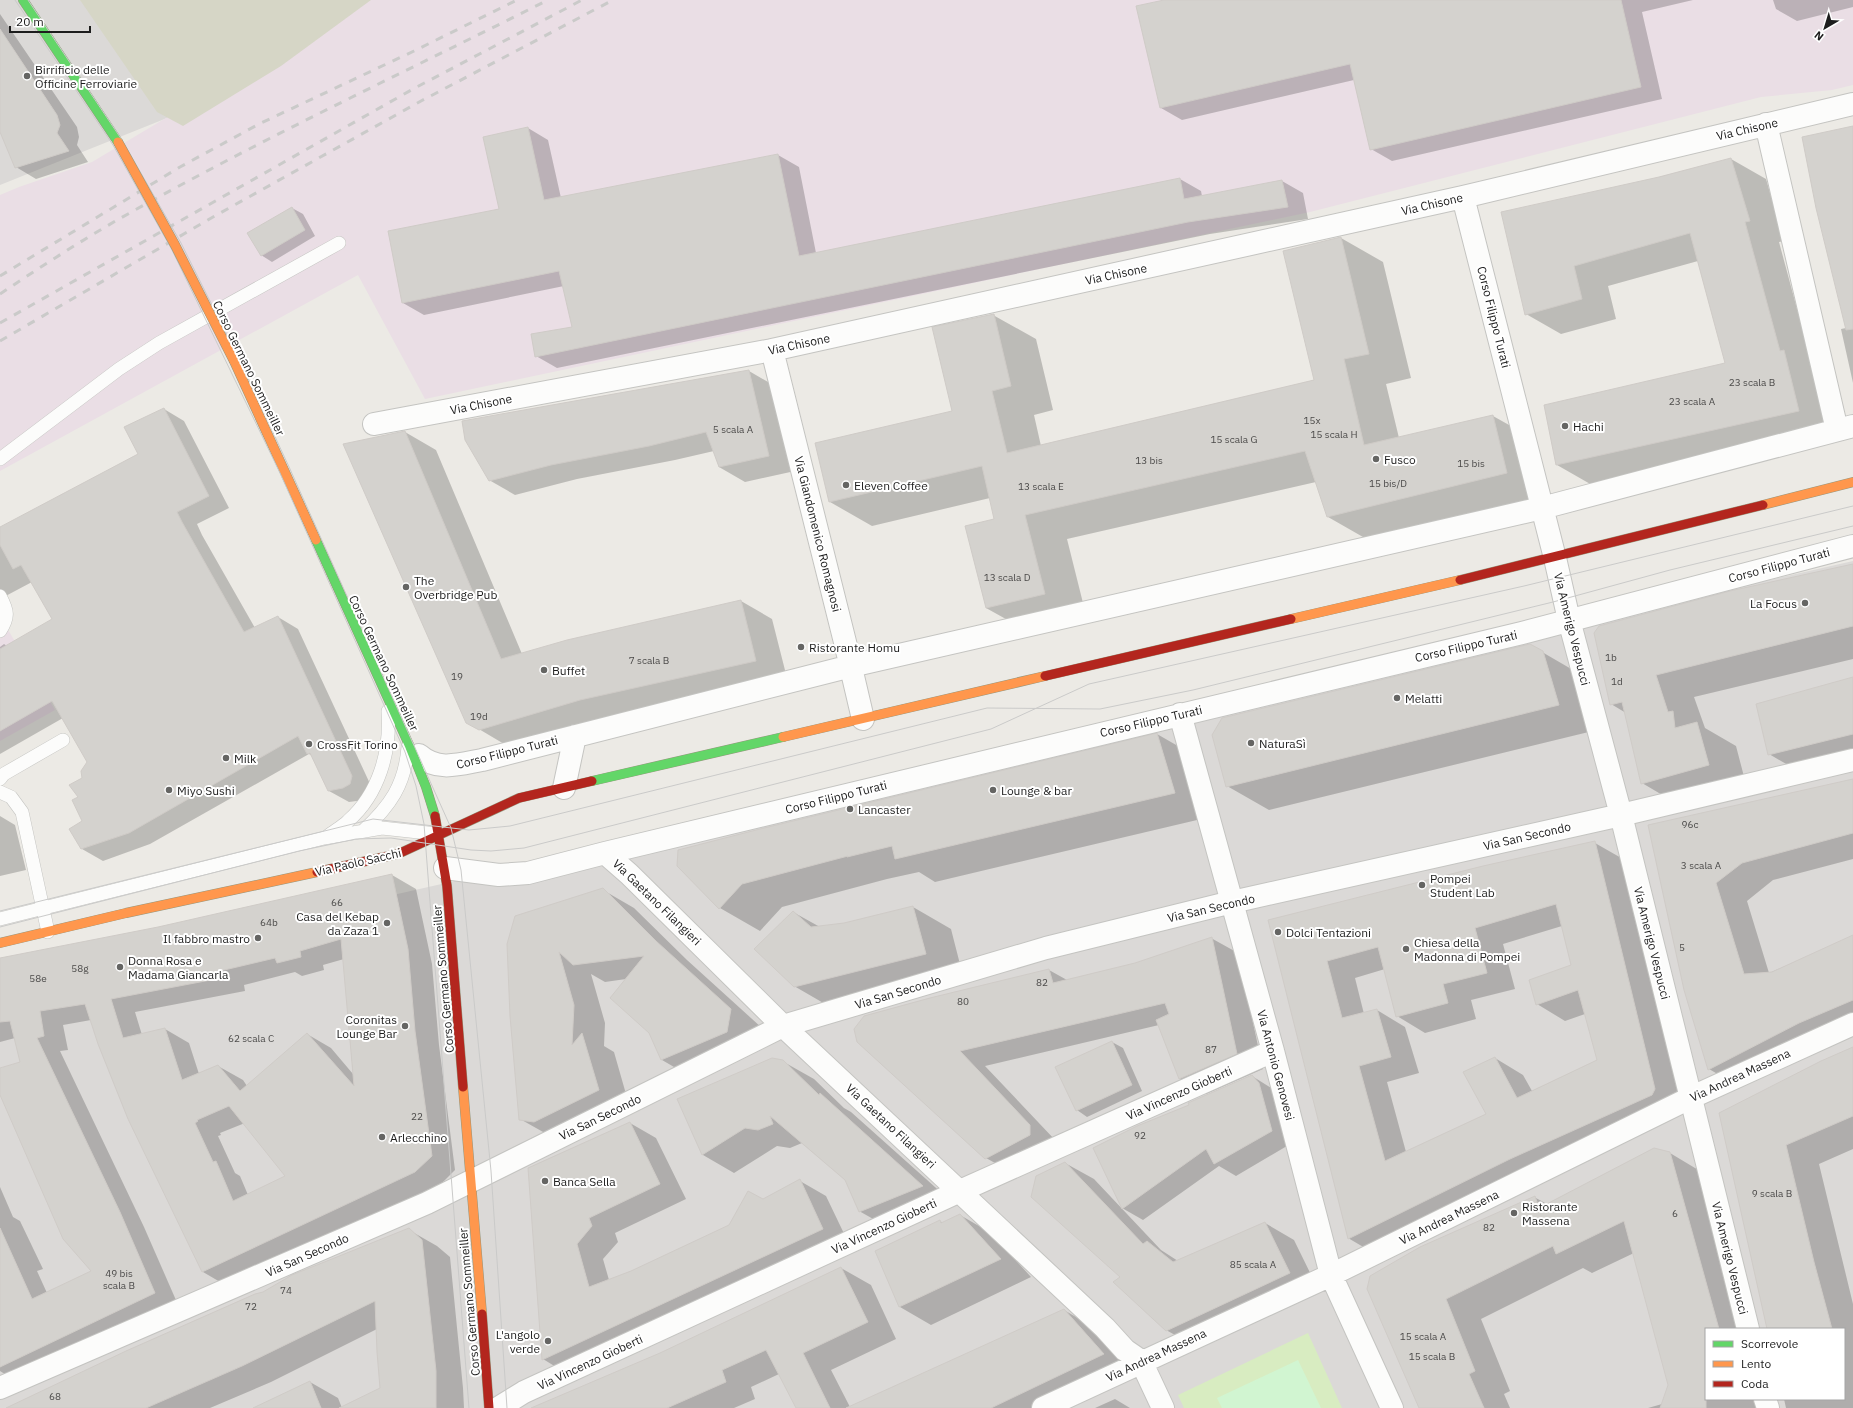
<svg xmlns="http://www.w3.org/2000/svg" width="1853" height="1408" font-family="'IBM Plex Sans',sans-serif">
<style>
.residential{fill:#dbd9d7;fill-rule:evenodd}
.industrial{fill:#eadee5}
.construction{fill:#d6d6c6}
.grass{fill:#d8ecc1}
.park{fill:#d1f5d1}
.shadow{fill:#0003;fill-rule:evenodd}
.building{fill:#d4d2ce;stroke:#cfcbc7;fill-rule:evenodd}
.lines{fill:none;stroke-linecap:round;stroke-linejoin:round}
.lane-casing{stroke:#c4c4c1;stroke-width:14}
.street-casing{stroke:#c4c4c1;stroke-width:24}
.fast-casing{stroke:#95967c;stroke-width:10}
.slow-casing{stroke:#95967c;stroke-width:10}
.jam-casing{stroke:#95967c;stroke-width:10}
.lane{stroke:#fcfcfb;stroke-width:13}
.street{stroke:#fcfcfb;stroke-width:22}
.fast{stroke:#63d668;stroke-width:9}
.slow{stroke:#ff974d;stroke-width:9}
.jam{stroke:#b3261e;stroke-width:9}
.tram{stroke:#cacac9;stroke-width:1}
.rail{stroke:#cacac9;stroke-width:3;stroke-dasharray:8 8;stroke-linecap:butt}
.slow-bridge-casing{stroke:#95967c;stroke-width:10;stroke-linecap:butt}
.slow-bridge{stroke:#ff974d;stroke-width:9}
.poi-dot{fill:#656563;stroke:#fff;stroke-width:1.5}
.labels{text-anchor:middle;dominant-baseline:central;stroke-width:4;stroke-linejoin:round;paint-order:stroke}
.number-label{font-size:10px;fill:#4b4a49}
.poi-label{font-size:12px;fill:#1d1d1d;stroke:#fff;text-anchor:start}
.street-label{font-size:12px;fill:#1d1d1d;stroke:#fff}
</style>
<rect width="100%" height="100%" fill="#eceae5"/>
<path class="residential" d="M0,0H347L192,108L0,185Z
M1853,561V1408H0V984L1513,641L1601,618ZM1706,1329H1844V1399H1706Z"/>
<path class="industrial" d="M347,0H1853V85L1832,90L1761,97L1310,212L425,399L358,275L0,471V195L19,187L92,162L166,118L192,108Z
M0,616L55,710L0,741Z"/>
<path class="construction" d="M80,0H371L281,66L183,126L157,112Z"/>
<path class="grass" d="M1308,1333L1342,1408H1184L1178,1395Z"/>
<path class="park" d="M1298,1360L1321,1408H1222L1217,1398Z"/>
<path class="shadow" d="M1168,0H1693L1642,12L1662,99L1392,161L1371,149L1354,80L1182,120L1161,108Z
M1773,0H1853V7L1797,21L1776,9Z
M0,14L77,127L79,137L77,145L88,162L36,179L16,167L0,129Z
M1853,127V383L1841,329L1846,328Z
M528,128L548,140L561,198L778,155L799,167L816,253L1180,179L1201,191L1202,196L1282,181L1303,193L1308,219L1210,234L557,368L536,356L573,328L564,286L424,315L403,303L500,210Z
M1731,159L1766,179L1784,241L1779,242L1813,368L1833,431L1592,485L1557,465L1726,364L1698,261L1608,286L1616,319L1561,334L1526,314L1660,177Z
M292,208L303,214L315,236L272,262L261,255Z
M1341,238L1383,262L1411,378L1386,384L1399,438L1493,416L1536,440L1549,497L1370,541L1328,517L1316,482L1067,539L1087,619L1029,632L986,608L996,519L990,498L872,526L830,502L953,412L993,315L1036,339L1053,410L1034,415L1041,446L1315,380Z
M749,371L775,386L795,471L745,482L719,467L714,451L675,460L577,479L515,495L489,480Z
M164,409L184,421L229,508L197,524L202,535L255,628L278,617L298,629L372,788L364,800L349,802L329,791L312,756L309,754L150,844L103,861L82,849L83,822L79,798L88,762L63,718L0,754V647L4,644L7,646L53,620L32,582L0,599V528L139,454Z
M405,432L436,450L522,654L741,601L772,619L787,678L511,748L467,722Z
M1853,565V659L1694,697L1705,728L1736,746L1747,788L1681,806L1642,783L1626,713L1611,704L1730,592Z
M1530,645L1585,677L1601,729L1269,810L1227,786Z
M1853,678V759L1800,772L1769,754Z
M1157,734L1197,757L1214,816L935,882L919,872L887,879L782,907L760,931L720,908L760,830Z
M1853,780V859L1773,880L1747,901L1769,973L1853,937V1031L1740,1087L1709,1069L1649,826Z
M0,816L15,825L26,870L0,876Z
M1595,843L1623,859L1683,1105L1377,1255L1348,1238L1270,920ZM1562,926L1572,966L1537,1004L1565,1021L1585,1014L1598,1060L1532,1091L1523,1075L1495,1058L1487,1114L1406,1152L1387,1082L1419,1073L1405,1027L1377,1010L1364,1014L1355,978L1385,969L1397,1016L1425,1033L1476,1019L1471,1000L1515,989L1503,944Z
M392,875L416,889L432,964L439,1045L455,1170L439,1186L227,1286L203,1272L129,1119L91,1020L63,1025L68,1050L60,1051L144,1227L179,1307L19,1383L0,1371V1187L13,1217L20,1221L43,1269L37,1271L47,1293L93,1272L0,1093V1069L22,1062L15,1038L0,1042V959L159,928ZM344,959L353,1074L331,1048L307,1034L247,1086L243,1080L218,1066L199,1074L189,1043L165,1029L142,1035L135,1012L245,991L244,985L295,972L302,976L324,970L323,965ZM245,1123L287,1176L248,1195L240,1176L235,1173L218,1136L221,1135L220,1133Z
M603,890L634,908L687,960L762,1028L693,1078L662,1060L626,979L605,982L591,974L605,1023L604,1046L614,1052L630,1108L552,1137L520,1119L511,1016Z
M913,907L951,929L963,976L832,1008L794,986L793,912L820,927L845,924Z
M1211,938L1238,953L1263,1069L1206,1094L1180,1079L1159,1025L985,1066L1056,1141L1013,1173L986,1158L858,1041L1049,970L1067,980L1135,964Z
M1112,1042L1123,1048L1142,1091L1087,1117L1077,1110Z
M1853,1048V1149L1819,1164L1853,1304V1408H1786L1784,1399H1844V1329H1769L1720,1114Z
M782,1061L814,1079L844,1108L851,1112L954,1204L891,1229L859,1211L846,1180L802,1143L790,1148L777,1146L734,1173L703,1155L679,1099Z
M1252,1076L1273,1089L1292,1143L1236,1176L1219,1166L1143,1220L1122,1208L1190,1106Z
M630,1123L656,1138L686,1199L615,1233L618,1242L603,1259L609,1280L632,1272L730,1226L763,1200L800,1181L826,1196L849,1244L569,1375L543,1359L529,1168Z
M1670,1153L1705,1174L1748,1329H1706V1399H1767L1770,1408H1648L1662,1404L1669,1385L1634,1253L1592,1273L1583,1268L1481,1319L1510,1391L1504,1394L1510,1408H1420L1368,1289L1534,1197L1547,1204Z
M1065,1163L1094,1179L1161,1250L1178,1261L1265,1223L1294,1240L1318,1289L1195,1346L1166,1330L1121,1277Z
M960,1215L991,1233L1031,1277L931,1325L900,1307L876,1251L940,1221L943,1223Z
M409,1230L437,1246L450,1257L463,1388L464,1408H369L381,1388L377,1329L271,1382L210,1408H9L263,1293Z
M841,1268L871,1285L896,1339L831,1370L850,1407L1064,1310L1093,1327L1133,1371L1055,1408H797L779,1374L751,1387L755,1399L734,1408H546Z
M310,1382L338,1398L342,1408H287Z
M1115,1399L1130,1408H1095Z"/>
<path class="building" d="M1164,0H1621L1641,87L1370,150L1350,64L1160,108L1136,6Z
M0,29L57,115L60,125L57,133L69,151L15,168L0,132Z
M1853,126V329L1846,330L1816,208L1802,137Z
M528,127L544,200L778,154L799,256L1180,178L1184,199L1282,180L1288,207L1188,222L535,357L531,334L572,327L559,271L402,303L388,231L499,209L483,137Z
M1731,158L1750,221L1745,222L1780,351L1784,350L1799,411L1556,465L1544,405L1725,363L1690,233L1574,266L1582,299L1525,315L1501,212L1659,177Z
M292,207L305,230L261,256L247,233Z
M1341,237L1369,354L1344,359L1364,445L1493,415L1507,473L1327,517L1305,451L1025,515L1045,594L986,608L965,526L994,519L982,466L829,502L815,443L952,411L932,327L994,314L1011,386L992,391L1007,453L1314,380L1283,251Z
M749,370L769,456L719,467L706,432L649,446L551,465L489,481L465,440L462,421Z
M164,408L209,496L177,512L182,522L244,632L278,616L352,776L350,784L343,788L328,791L310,753L307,754L298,736L129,833L81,849L69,829L82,821L72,800L78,797L69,785L82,778L81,771L87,762L52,701L0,731V649L52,619L21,565L13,569L0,545V527L138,454L124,427Z
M405,431L501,659L567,640L741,600L756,661L580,700L479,730L466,723L343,444Z
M1853,564V626L1656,675L1668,712L1673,711L1675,728L1697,722L1709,765L1641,784L1622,702L1610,705L1594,633L1599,626L1730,591Z
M1530,644L1543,651L1559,705L1226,787L1212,735L1222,718Z
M1853,677V734L1768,755L1756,704Z
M1157,733L1175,793L895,859L892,846L847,857L848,856L742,884L719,909L677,866L678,850L760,829Z
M1853,779V833L1742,863L1716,883L1744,974L1772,972L1853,935V1000L1799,1023L1708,1070L1684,990L1648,825Z
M1595,841L1655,1089L1652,1095L1510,1159L1348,1239L1268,920L1483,866ZM1556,904L1571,965L1529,980L1536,1005L1578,990L1597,1060L1517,1098L1495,1057L1463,1072L1486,1114L1385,1161L1359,1066L1391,1057L1377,1009L1342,1018L1327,961L1378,947L1396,1017L1448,1003L1443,984L1487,973L1475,928Z
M392,874L408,949L415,1031L432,1156L415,1172L202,1272L128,1119L98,1044L85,1004L40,1011L44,1036L37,1038L120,1212L155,1293L0,1367V1228L32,1299L91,1271L63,1239L0,1095V1068L20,1062L10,1021L0,1022V958L158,927ZM341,939L354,1086L307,1033L240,1091L218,1065L182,1080L165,1028L123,1038L111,999L221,978L220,971L275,958L277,963L301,957L300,951ZM229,1106L285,1176L233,1201L216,1161L213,1162L195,1123L198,1121L197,1120Z
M603,888L656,941L731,1009L727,1032L661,1060L649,1033L610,998L644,956L573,965L559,952L574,1005L572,1045L582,1033L599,1090L534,1122L519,1120L510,1016L507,944L515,916Z
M913,906L926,954L794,987L754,949L793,911L811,927L844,923Z
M1212,937L1237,1054L1179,1079L1156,1020L1169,1014L1165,1003L960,1051L1030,1125V1135L985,1159L857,1042L854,1029L864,1016L930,998L1049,969L1053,983L1135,963Z
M1112,1041L1132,1085L1076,1111L1055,1067Z
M1853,1047V1116L1786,1145L1814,1262L1832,1329H1767L1719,1113L1821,1061Z
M772,1058L783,1060L819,1095L820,1093L923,1186L859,1212L845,1180L770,1116L773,1124L758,1130L745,1128L702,1155L677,1099Z
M1252,1075L1259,1083L1272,1131L1214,1164L1206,1149L1122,1209L1093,1148L1137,1126L1189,1105L1188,1103Z
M630,1122L660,1184L589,1218L592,1226L577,1244L589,1287L631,1271L729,1225L748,1191L763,1199L800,1179L823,1229L542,1360L528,1168Z
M1654,1148L1670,1152L1719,1329H1706V1408H1660L1668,1385L1624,1221L1556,1254L1553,1246L1446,1299L1475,1371L1469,1374L1484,1408H1419L1367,1289L1370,1276L1420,1247L1535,1196L1539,1208Z
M1065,1162L1143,1244L1147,1241L1173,1262L1265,1222L1290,1273L1166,1331L1113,1282L1120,1277L1031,1197L1036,1176Z
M960,1214L1001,1259L899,1307L875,1251L940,1220L941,1223Z
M409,1228L422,1240L436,1371V1408H339L380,1388L377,1352L375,1301L242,1366L146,1408H6L126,1351L255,1294L263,1292L292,1275Z
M841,1267L868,1322L803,1353L830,1408H796L766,1350L722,1370L726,1382L667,1408H531L660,1353Z
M1064,1309L1104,1354L991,1408H846Z
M310,1381L321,1408H253Z"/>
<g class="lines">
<defs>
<path id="lane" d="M0,459L119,369L159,343L339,243
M0,596C8,611 9,617 0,631
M0,779L4,774L63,740
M0,792L11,797L22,812L48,932
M363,831C390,806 405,785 408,747
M328,836C334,831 342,827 348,821C379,794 391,751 388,711
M0,919L324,838L382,828L437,834"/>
<path id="street" d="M1766,124L1837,430
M1463,197L1555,558L1569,620L1621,815L1748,1329
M772,350L845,642L863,719
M374,424L772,350L1463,197L1853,104
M1180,714L1273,1051L1331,1275L1392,1408
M419,755C438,772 460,764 482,760L851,666L1542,508L1853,426
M564,788L575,736
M605,853L629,874L783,1026L1105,1328L1125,1350L1141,1361L1163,1408
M445,868L499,875L528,873L605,853L1522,633L1853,546
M0,1388L427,1203L783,1026L1046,948L1232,902L1621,815L1853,760
M1765,1399L1768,1408
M498,1408L524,1392L960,1191L1273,1051
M1043,1408L1331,1275L1690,1098L1853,1024"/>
<path id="fast" d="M23,0L118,142
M316,540L410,747L426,787L435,816
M592,781L783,737"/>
<path id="slow" d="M234,361L316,540
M1763,505L1853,482
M1291,619L1460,580
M783,737L1045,676
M0,943L126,913L317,872
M463,1087L482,1314"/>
<path id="jam" d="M1460,580L1763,505
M1045,676L1291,619
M435,816L447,886L463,1087
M317,872L398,854L519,798L592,781
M482,1314L489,1408"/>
</defs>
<use href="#lane" class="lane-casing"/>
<use href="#street" class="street-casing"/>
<use href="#fast" class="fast-casing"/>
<use href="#slow" class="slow-casing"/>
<use href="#jam" class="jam-casing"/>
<use href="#lane" class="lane"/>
<use href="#street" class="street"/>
<use href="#fast" class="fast"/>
<use href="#slow" class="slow"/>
<use href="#jam" class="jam"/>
<path class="tram" d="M15,0L113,145L172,250L280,473L405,752L416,786L424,824L469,1408
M28,0L122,140L181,243L239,359L290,469L451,828L461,870L491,1171L507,1408
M0,911L373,819L469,830L510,826L987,708L1100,709L1193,690L1553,602L1670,570L1853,526
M0,927L299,851L356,839L391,838L471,850L491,851L524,848L991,729L1089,684L1524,586L1853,506"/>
<path class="rail" d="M0,276L180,167L259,124L414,51L517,0
M0,294C39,268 79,242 119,219C259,140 405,72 548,0
M0,323L413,89L582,0
M0,341L213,217L421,101L613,0"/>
<defs>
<path id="slow-bridge" d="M118,142L175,245L234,361"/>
</defs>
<use href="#slow-bridge" class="slow-bridge-casing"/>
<use href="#slow-bridge" class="slow-bridge"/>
</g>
<g class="poi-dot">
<circle cx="27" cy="76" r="4"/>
<circle cx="1565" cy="426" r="4"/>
<circle cx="1376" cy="459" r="4"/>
<circle cx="846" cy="485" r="4"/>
<circle cx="406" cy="587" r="4"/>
<circle cx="1805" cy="603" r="4"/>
<circle cx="801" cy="647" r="4"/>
<circle cx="544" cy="670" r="4"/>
<circle cx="1397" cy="698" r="4"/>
<circle cx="1251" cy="743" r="4"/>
<circle cx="309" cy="744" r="4"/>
<circle cx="226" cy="758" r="4"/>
<circle cx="169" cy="790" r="4"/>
<circle cx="993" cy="790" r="4"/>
<circle cx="850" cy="809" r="4"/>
<circle cx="1422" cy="885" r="4"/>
<circle cx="387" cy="923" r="4"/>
<circle cx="1278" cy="932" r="4"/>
<circle cx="258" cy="938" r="4"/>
<circle cx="1406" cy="949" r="4"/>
<circle cx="120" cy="967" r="4"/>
<circle cx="405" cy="1026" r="4"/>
<circle cx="382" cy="1137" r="4"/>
<circle cx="545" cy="1181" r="4"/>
<circle cx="1514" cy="1213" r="4"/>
<circle cx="548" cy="1341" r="4"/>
</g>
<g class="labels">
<g class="number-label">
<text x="1752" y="382">23 scala B</text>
<text x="1692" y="401">23 scala A</text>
<text x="1312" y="420">15x</text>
<text x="733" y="429">5 scala A</text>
<text x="1334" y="434">15 scala H</text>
<text x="1234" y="439">15 scala G</text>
<text x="1149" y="460">13 bis</text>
<text x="1471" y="463">15 bis</text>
<text x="1388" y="483">15 bis/D</text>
<text x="1041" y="486">13 scala E</text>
<text x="1007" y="577">13 scala D</text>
<text x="1611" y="657">1b</text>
<text x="649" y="660">7 scala B</text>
<text x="457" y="676">19</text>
<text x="1617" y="681">1d</text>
<text x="479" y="716">19d</text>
<text x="1690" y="824">96c</text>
<text x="1701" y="865">3 scala A</text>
<text x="337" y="902">66</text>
<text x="269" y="922">64b</text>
<text x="1682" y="947">5</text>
<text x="80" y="968">58g</text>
<text x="38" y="978">58e</text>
<text x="1042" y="982">82</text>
<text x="963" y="1001">80</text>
<text x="251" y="1038">62 scala C</text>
<text x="1211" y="1049">87</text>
<text x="417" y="1116">22</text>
<text x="1140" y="1135">92</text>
<text x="1772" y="1193">9 scala B</text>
<text x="1675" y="1213">6</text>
<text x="1489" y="1227">82</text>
<text x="1253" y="1264">85 scala A</text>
<text x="119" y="1273">49 bis<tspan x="119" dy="12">scala B</tspan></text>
<text x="286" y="1290">74</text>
<text x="251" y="1306">72</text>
<text x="1423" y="1336">15 scala A</text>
<text x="1432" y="1356">15 scala B</text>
<text x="55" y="1396">68</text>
</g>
<g class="poi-label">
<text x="35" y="69">Birrificio delle<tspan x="35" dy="14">Officine Ferroviarie</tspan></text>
<text x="1573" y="426">Hachi</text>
<text x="1384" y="459">Fusco</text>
<text x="854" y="485">Eleven Coffee</text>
<text x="414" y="580">The<tspan x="414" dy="14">Overbridge Pub</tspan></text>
<text x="1797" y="603" text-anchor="end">La Focus</text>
<text x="809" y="647">Ristorante Homu</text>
<text x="552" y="670">Buffet</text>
<text x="1405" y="698">Melatti</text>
<text x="1259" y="743">NaturaSì</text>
<text x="317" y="744">CrossFit Torino</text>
<text x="234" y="758">Milk</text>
<text x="177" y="790">Miyo Sushi</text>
<text x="1001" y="790">Lounge &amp; bar</text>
<text x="858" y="809">Lancaster</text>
<text x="1430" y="878">Pompei<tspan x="1430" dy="14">Student Lab</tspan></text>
<text x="379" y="916" text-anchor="end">Casa del Kebap<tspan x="379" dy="14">da Zaza 1</tspan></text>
<text x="1286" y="932">Dolci Tentazioni</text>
<text x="250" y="938" text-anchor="end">Il fabbro mastro</text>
<text x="1414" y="942">Chiesa della<tspan x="1414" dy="14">Madonna di Pompei</tspan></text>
<text x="128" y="960">Donna Rosa e<tspan x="128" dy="14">Madama Giancarla</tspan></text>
<text x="397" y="1019" text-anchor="end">Coronitas<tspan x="397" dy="14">Lounge Bar</tspan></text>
<text x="390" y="1137">Arlecchino</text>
<text x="553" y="1181">Banca Sella</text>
<text x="1522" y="1206">Ristorante<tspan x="1522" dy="14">Massena</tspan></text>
<text x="540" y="1334" text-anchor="end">L'angolo<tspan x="540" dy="14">verde</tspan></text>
</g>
<g class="street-label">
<text transform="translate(1747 129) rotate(-13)">Via Chisone</text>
<text transform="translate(1432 204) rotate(-13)">Via Chisone</text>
<text transform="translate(1116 274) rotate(-12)">Via Chisone</text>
<text transform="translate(1494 317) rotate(76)">Corso Filippo Turati</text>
<text transform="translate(799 344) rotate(-12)">Via Chisone</text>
<text transform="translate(249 368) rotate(64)">Corso Germano Sommeiller</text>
<text transform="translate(481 404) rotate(-11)">Via Chisone</text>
<text transform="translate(818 534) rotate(76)">Via Giandomenico Romagnosi</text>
<text transform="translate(1779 565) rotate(-15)">Corso Filippo Turati</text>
<text transform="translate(1572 629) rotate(76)">Via Amerigo Vespucci</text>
<text transform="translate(1466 646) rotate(-13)">Corso Filippo Turati</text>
<text transform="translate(384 663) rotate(65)">Corso Germano Sommeiller</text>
<text transform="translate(1151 721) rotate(-13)">Corso Filippo Turati</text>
<text transform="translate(507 752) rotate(-14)">Corso Filippo Turati</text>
<text transform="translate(836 797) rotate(-14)">Corso Filippo Turati</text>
<text transform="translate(1527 836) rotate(-13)">Via San Secondo</text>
<text transform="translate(358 862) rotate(-13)">Via Paolo Sacchi</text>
<text transform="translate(657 902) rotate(44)">Via Gaetano Filangieri</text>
<text transform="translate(1211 908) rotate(-13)">Via San Secondo</text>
<text transform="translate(1652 943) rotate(76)">Via Amerigo Vespucci</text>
<text transform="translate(443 979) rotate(-95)">Corso Germano Sommeiller</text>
<text transform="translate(898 992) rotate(-17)">Via San Secondo</text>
<text transform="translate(1276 1065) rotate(75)">Via Antonio Genovesi</text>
<text transform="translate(1740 1075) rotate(-25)">Via Andrea Massena</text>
<text transform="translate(1179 1093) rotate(-24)">Via Vincenzo Gioberti</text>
<text transform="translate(600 1117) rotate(-26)">Via San Secondo</text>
<text transform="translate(891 1126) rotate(43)">Via Gaetano Filangieri</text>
<text transform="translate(1449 1217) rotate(-26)">Via Andrea Massena</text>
<text transform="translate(884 1226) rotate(-25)">Via Vincenzo Gioberti</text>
<text transform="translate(307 1255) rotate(-24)">Via San Secondo</text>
<text transform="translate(1730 1258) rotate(76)">Via Amerigo Vespucci</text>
<text transform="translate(469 1302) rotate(-95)">Corso Germano Sommeiller</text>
<text transform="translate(1156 1355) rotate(-25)">Via Andrea Massena</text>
<text transform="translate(590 1362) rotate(-25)">Via Vincenzo Gioberti</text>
</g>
</g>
<rect x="1705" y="1328" width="140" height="72" fill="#ffffff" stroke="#a5a5a5"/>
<rect x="1713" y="1341" width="20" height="6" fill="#63d668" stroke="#a5a5a5"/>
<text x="1741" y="1348" font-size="12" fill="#1d1d1d">Scorrevole</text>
<rect x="1713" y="1361" width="20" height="6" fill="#ff974d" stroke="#a5a5a5"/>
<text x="1741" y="1368" font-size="12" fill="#1d1d1d">Lento</text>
<rect x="1713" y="1381" width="20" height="6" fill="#b3261e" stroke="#a5a5a5"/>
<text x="1741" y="1388" font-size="12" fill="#1d1d1d">Coda</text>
<g transform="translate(1825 28) rotate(218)" stroke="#ffffff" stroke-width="3" paint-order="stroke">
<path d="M0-3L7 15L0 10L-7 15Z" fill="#1d1d1d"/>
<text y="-6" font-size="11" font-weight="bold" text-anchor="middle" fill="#1d1d1d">N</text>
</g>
<path d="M10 26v6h80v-6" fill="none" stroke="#1d1d1d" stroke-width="2"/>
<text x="16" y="26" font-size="12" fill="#1d1d1d" stroke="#ffffff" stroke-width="3" paint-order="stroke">20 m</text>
</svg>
